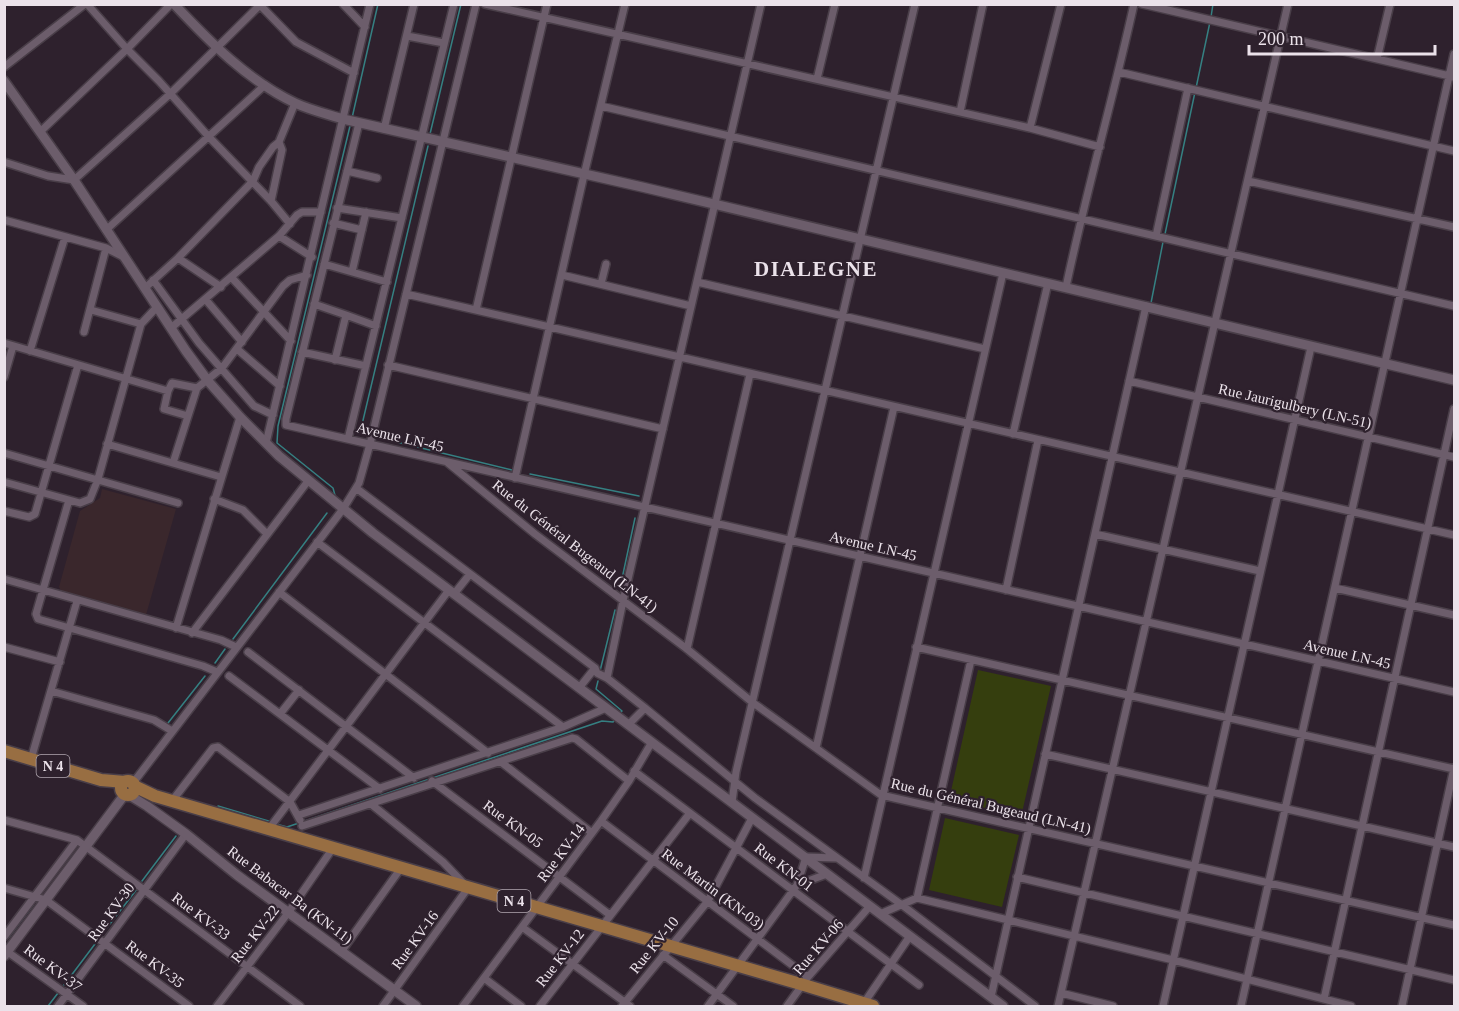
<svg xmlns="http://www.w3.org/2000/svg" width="1459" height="1011" font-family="'Times New Roman',serif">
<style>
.education{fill:#3a272c}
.green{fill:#353e0e}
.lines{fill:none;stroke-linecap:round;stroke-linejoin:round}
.stream{stroke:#358082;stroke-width:1.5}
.minor-casing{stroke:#493e48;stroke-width:10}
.tertiary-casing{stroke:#493e48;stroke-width:12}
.primary-casing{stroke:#493e48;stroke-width:15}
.minor{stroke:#6c5d6b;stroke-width:7}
.tertiary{stroke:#6c5d6b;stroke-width:9}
.primary{stroke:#986e42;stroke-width:12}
.labels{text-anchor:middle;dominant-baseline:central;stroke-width:4.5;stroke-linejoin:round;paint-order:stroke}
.shield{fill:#2e212d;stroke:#b2a8b1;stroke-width:1.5}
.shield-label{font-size:14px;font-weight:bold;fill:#ebe2ea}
.street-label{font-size:15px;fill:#ebe2ea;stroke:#2e212d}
.district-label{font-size:21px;font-weight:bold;letter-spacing:1.5px;fill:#ebe2ea;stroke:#2e212d}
</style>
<rect width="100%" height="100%" fill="#2e212d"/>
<path class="education" d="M102,489L176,509L146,615L61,591L59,587L80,511L100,498Z"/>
<path class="green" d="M978,670L1051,686L1021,817L949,800Z
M945,818L1019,835L1002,907L929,890Z"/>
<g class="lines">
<path class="stream" d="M1211,17L1213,4
M1196,88L1210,22
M352,118L378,4
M430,134L461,4
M1165,234L1195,92
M1151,303L1163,242
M360,433L428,146
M376,437L512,470
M530,474L639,496
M336,499L333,488L277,443L278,426L350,126
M620,588L635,518
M233,639L327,513
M215,663L225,649
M600,671L615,610
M598,681L596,689L622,711L620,713
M168,723L205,676
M218,806L272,822
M276,824L287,827L602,721L613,722L615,719
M142,881L176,836
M47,885L72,853
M103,933L137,889
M9,937L33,905
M64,985L98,940
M48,1006L58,993"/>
<defs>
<path id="minor" d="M87,4L127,49L159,81L209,137L271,201L290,224
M259,4L296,42L354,73
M343,4L365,27
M485,4L1030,128L1100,147
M1142,4L1454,77
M407,36L444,43
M1377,59L1390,4
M4,67L85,4
M1119,72L1454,151
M817,79L835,4
M601,106L1454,306
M960,112L983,4
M359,123L286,419V425L1454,692
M1030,128L1061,4
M384,129L414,4
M40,132L127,49L171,4
M4,162L48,176L74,180L170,94L260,5
M347,171L377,178
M1248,181L1454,227
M271,201L282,150L279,142
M337,208L402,218
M4,220L106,248L124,257
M333,223L362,230
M106,230L265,85
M279,236L312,257
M1156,236L1188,88
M178,258L221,287
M324,264L387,282
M352,272L366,212
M562,275L691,306
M232,278L291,341
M153,280L199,343L254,406L273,415
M697,282L985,349
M601,284L606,264
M1066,287C1086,192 1113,99 1134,4
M145,288L178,258L253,181L259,167L273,147L279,142L295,103
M406,294L1454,535
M206,300L242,342
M314,304L346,315L335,360
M91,310L141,324
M476,310L547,4
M346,315L376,326
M171,328L279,236L297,215L302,212H321
M84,332L106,248
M4,343L168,391
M237,349L280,386
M30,351L65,237
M302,352L366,366
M388,365L663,429
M4,377L13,346
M1129,381L1454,457
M188,416L164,409L168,391L172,383L197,388
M1013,434L1048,283
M348,439L454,4
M266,443L370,4
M107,444L221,477
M4,453L178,503
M173,463L197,388L222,368L283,286L290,280L307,275
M448,463L535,534L687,649L752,702L881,795L1454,925
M515,478L584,175L625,4
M4,482L80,503L90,499L98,479L141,324L157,307
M356,488L595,668
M214,499L243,510L267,534
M69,500L36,614L38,619L203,666L217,672
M4,511L29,517L35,514L78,365
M1095,534L1260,571
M317,542L563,727
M4,579L221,640L236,647
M1335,588L1454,615
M1006,590L1038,440
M279,592L488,753
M454,594L470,574
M176,628L240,417
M192,633L308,481
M4,647L60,662
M916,647L1454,769
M687,649L750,374
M248,652L414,778
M229,676L380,789
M607,678L623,601L761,4
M579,688L595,668L597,673L607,678L645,708
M51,691L154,720L172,731
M280,714L299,690
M628,725L645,708L755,798L902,905L1035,1006
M816,748L894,407
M1045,754L1454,847
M31,759L77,601
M501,762L592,833
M634,771L919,985
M432,781L610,915
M133,783L343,509L359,483L370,444L476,4
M172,801L213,748L218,747L290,802L300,820
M732,802L736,772L915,4
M371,804L443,862L468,888L383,1006
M299,815L563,727L606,708
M4,820L77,840L300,1006
M601,821L808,977
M302,826L572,738L576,739L629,781
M268,830L449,590
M1017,877L1454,980
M864,878L1003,273
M797,885L827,874
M4,888L46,900L189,1006
M917,898L971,660
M880,914L917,898L1173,960L1351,1006
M522,927L630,1006
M4,937L77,840
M5,950L83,1006
M341,952L401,868
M663,955L733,1006
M484,978L521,1006
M1061,993L1113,1006
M991,997L1146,306
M1324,999L1454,409
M864,1003L910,936
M58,1006L186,834
M217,1006L288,913L333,848
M463,1006L601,821L629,781L652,742
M540,1006L690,813
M622,1006L708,901L752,818
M708,1006L797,885L806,857L836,858
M787,1006L808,977L870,906
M1058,1006L1288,4
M1163,1006L1311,347
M1241,1006L1454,54
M1402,1006L1454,768"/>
<path id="tertiary" d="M174,4C210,42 247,80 295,103C310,110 327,114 343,119L642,187L1454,380
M4,81L74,180L186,351L208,381L240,417L279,456L373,533L1003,1006
M129,795L147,806L186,834L237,875L416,1006
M4,956L125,794"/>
<path id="primary" d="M4,751L101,780L125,782
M121 788a7 7 0 1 1 14 0a7 7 0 1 1-14 0Z
M134,786L155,796L804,985L873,1006"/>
</defs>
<use href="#minor" class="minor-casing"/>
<use href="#tertiary" class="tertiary-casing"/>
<use href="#primary" class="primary-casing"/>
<use href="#minor" class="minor"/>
<use href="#tertiary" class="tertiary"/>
<use href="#primary" class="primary"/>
</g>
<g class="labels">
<g class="shield">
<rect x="36.5" y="755" width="33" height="22" rx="4.5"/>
<rect x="497.5" y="890" width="33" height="22" rx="4.5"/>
</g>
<g class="shield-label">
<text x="53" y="766">N 4</text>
<text x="514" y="901">N 4</text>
</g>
<g class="street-label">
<text transform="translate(1295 406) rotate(13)">Rue Jaurigulbery (LN-51)</text>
<text transform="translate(400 437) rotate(13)">Avenue LN-45</text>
<text transform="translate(575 546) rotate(38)">Rue du Général Bugeaud (LN-41)</text>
<text transform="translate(873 546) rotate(13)">Avenue LN-45</text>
<text transform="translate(1347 654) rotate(13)">Avenue LN-45</text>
<text transform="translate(991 806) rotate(13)">Rue du Général Bugeaud (LN-41)</text>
<text transform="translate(513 824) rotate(36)">Rue KN-05</text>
<text transform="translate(561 853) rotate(-53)">Rue KV-14</text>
<text transform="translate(784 867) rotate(37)">Rue KN-01</text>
<text transform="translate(713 889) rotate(37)">Rue Martin (KN-03)</text>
<text transform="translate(290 895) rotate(37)">Rue Babacar Ba (KN-11)</text>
<text transform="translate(111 912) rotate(-54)">Rue KV-30</text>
<text transform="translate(201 916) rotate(37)">Rue KV-33</text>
<text transform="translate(255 934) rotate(-52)">Rue KV-22</text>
<text transform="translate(415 940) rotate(-54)">Rue KV-16</text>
<text transform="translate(654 945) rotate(-51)">Rue KV-10</text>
<text transform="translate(818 947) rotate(-49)">Rue KV-06</text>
<text transform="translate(560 958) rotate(-52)">Rue KV-12</text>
<text transform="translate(155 964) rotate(37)">Rue KV-35</text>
<text transform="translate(53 968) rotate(37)">Rue KV-37</text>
</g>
<g class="district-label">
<text x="816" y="269">DIALEGNE</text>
</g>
</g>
<rect width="1459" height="1011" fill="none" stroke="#ebe2ea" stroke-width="12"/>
<path d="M1249 45v9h186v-9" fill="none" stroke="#ebe2ea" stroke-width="3"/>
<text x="1258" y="45" font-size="18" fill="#ebe2ea" stroke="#2e212d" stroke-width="4.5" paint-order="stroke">200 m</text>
</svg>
